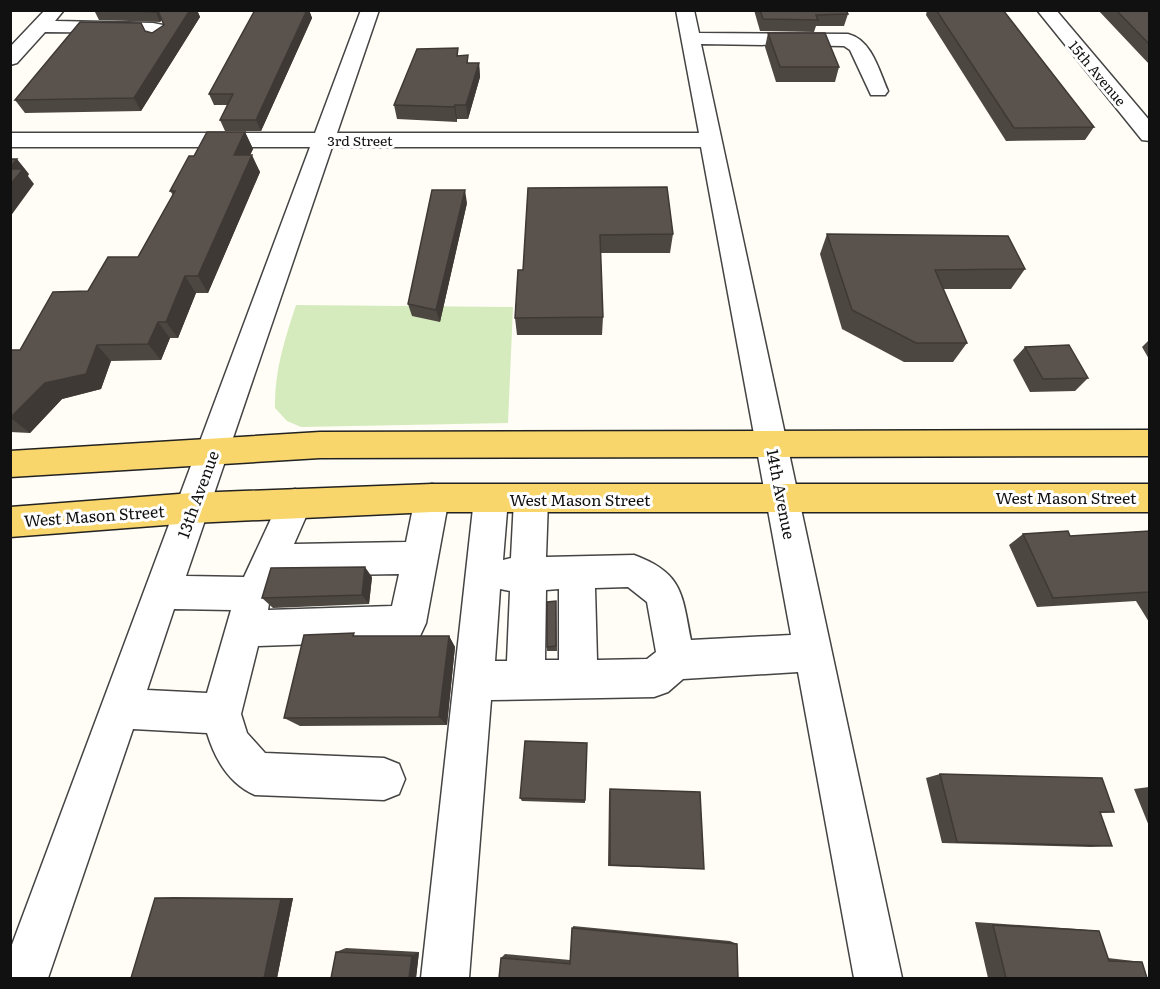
<svg xmlns="http://www.w3.org/2000/svg" width="1160" height="989" font-family="Literata,serif">
<style>
.green{fill:#d5ebbd}
.lines{fill:none;stroke-linecap:round;stroke-linejoin:round}
.minor-casing{stroke:#444;stroke-width:3}
.major-casing{stroke:#222;stroke-width:3}
.minor{fill:#fff;fill-rule:evenodd}
.major{fill:#f9d66b;fill-rule:evenodd}
.wall{fill:#4d4742}
.shaded-wall{fill:#3f3936}
.building{fill:#5a524d;stroke:#3f3936;stroke-width:1.5}
.labels{text-anchor:middle;dominant-baseline:central;stroke-width:6;stroke-linejoin:round;paint-order:stroke}
.far-street-label{font-size:14px;fill:#111;stroke:#fff}
.street-label{font-size:16px;fill:#111;stroke:#fff}
</style>
<rect width="100%" height="100%" fill="#fffdf5"/>
<path class="green" d="M296,305L513,307L508,423L301,427L287,421L275,408C274,372 285,338 296,305Z"/>
<g class="lines">
<defs>
<path id="minor" d="M45,10H64L55,21L153,23L163,25L168,37L159,43L152,41L149,33L45,32L17,63L10,65V47Z
M361,10H379L337,133H699L676,10H694L699,33L848,34C872,40 879,71 888,91L885,95H871L850,50L844,46L701,44L902,978H854L798,672L683,679L668,692L654,697L491,700L469,978H421L474,499L479,489L491,485L503,489L508,499L503,560L511,558L514,500L519,490L531,486L543,490L548,500L546,557L634,555C683,573 682,594 691,640L791,635L701,147H332L186,576L244,577L283,493L295,489L307,493L312,503L294,544L406,542L415,498L420,488L432,484L444,488L449,498L426,623L420,636L407,641L258,646L241,714L247,733L265,753L384,758L399,764L405,779L399,794L384,800L255,795C229,784 215,759 207,733L133,729L48,978H10V950L310,147H10V133H315ZM399,574L392,606L268,610L271,591L280,576ZM628,587L647,602L656,652L647,659L597,660L595,588ZM500,589L510,591L507,661H495ZM559,589V660H545L546,590ZM174,609L231,610L207,693L147,690Z
M1037,10H1056L1150,121V141L1142,140Z"/>
<path id="major" d="M1150,430V456L320,458L10,477V451L320,432Z
M432,484H1150V512H432L192,523L10,537V507L192,493Z"/>
</defs>
<use href="#minor" class="minor-casing"/>
<use href="#major" class="major-casing"/>
<use href="#minor" class="minor"/>
<use href="#major" class="major"/>
</g>
<path class="wall" d="M94,10H197L200,17L141,111L25,113L15,100L152,33L164,25L162,20L160,22L99,20Z
M255,10H309L312,18L261,131H225L220,120L227,105H214L209,94Z
M754,10H846L848,14L844,26H816L814,32L760,31Z
M927,10H1003L1094,127L1085,140L1006,141L926,15Z
M1098,10H1149V64Z
M768,33L839,67L835,82H776L765,47Z
M459,56L469,63H479L480,77L468,119H457V122L397,119L394,105Z
M245,132L253,149L250,155L260,172L208,293H196L178,338H170L161,360L111,361L101,389L62,399L30,433L10,432V350H20L88,291L138,257L173,195L170,191L194,156Z
M528,188L673,234L670,253H600L603,317L602,335H517L515,318L523,270Z
M467,203L440,322L412,316L408,304Z
M827,234L1025,269L1011,289H943L967,343L953,362H904L842,329L820,254Z
M1149,340V359L1142,347Z
M1025,347L1088,378L1075,391L1030,392L1013,360Z
M1149,531V622L1136,601L1037,607L1009,545L1023,534L1070,536Z
M372,577L369,604L273,608L262,598Z
M556,601L557,651H547V647Z
M356,636H449L455,647L447,725L300,726L284,718Z
M587,743L585,803L522,801L520,798Z
M940,774L1114,812L1100,813L1112,846L1091,847L942,843L926,778Z
M1149,787V826L1134,789Z
M610,789L699,869L608,866L609,793Z
M173,897L293,898L277,978L155,898Z
M975,922L1077,929L1099,931L1108,958L1142,962L1147,978H988Z
M573,926L730,941L737,944L738,978L501,958L505,954L570,960Z
M346,948L419,952L416,978H331L336,952Z"/>
<path class="shaded-wall" d="M157,10H169L160,22L156,12Z
M190,10H197L200,17L141,111L134,98Z
M307,10H309L312,18L261,131L256,120Z
M479,63L480,77L468,119L466,105Z
M455,105L457,119V122L454,107Z
M245,132L253,149L242,173L234,155Z
M252,155L260,172L208,293L198,276Z
M17,159L29,174L28,176L34,184L10,217V168Z
M465,190L467,203L440,322L436,310Z
M185,276L196,293L178,338L166,322Z
M158,322L170,338L161,360L148,344Z
M97,345L111,361L101,389L62,399L30,433L11,418L45,383Z
M365,567L372,577L369,604L362,595Z
M449,636L455,647L447,725L439,717Z
M293,898L277,978H264L281,899Z
M419,952L416,978H409L412,956Z"/>
<path class="building" d="M106,10H157L156,12Z
M190,10L134,98L15,100L80,22L141,23L145,31L152,33L164,25L158,11Z
M255,10H307L256,120H220L233,94H209Z
M760,10H846L848,14L816,15L818,20L763,19Z
M936,10H1003L1094,127L1014,128Z
M1116,10H1149V44Z
M768,33H825L839,67H780Z
M458,48L457,56L468,55L467,63H479L466,105H455L454,107L394,105L417,49Z
M207,132H245L234,155H252L198,276H185L166,322H158L148,344L97,345L86,374L45,383L10,418V350H20L53,292L88,291L108,257H138L175,191H170L189,156H194Z
M10,159H17L10,168Z
M10,169H23L10,185Z
M667,187L673,234L600,235L603,317L515,318L518,270H523L528,188Z
M432,190H465L436,310L408,304Z
M827,234L1008,236L1025,269L935,270L967,343H916L852,310Z
M1069,345L1088,378L1043,379L1025,347Z
M1068,531L1070,536L1149,531V592L1053,598L1023,534Z
M365,567L362,595L262,598L271,568Z
M556,601V646L547,647V602Z
M354,633L353,636H449L439,717L284,718L304,635Z
M525,741L587,743L585,800L520,798Z
M940,774L1102,778L1114,812H1100L1112,846L957,842Z
M610,789L700,792L704,869L610,865Z
M155,898L281,899L264,978H131Z
M993,925L1099,931L1109,961L1142,962L1147,978H1006Z
M572,928L737,944L738,978H499L501,958L570,964Z
M336,952L412,956L409,978H331Z"/>
<g class="labels">
<g class="far-street-label">
<text transform="translate(1098 73) rotate(50)">15th Avenue</text>
<text x="360" y="140">3rd Street</text>
</g>
<g class="street-label">
<text transform="translate(197 494) rotate(-70)">13th Avenue</text>
<text transform="translate(782 494) rotate(79)">14th Avenue</text>
<text x="1066" y="497">West Mason Street</text>
<text x="580" y="499">West Mason Street</text>
<text transform="translate(94 515) rotate(-4)">West Mason Street</text>
</g>
</g>
<rect width="1160" height="989" fill="none" stroke="#111111" stroke-width="24"/>
</svg>
